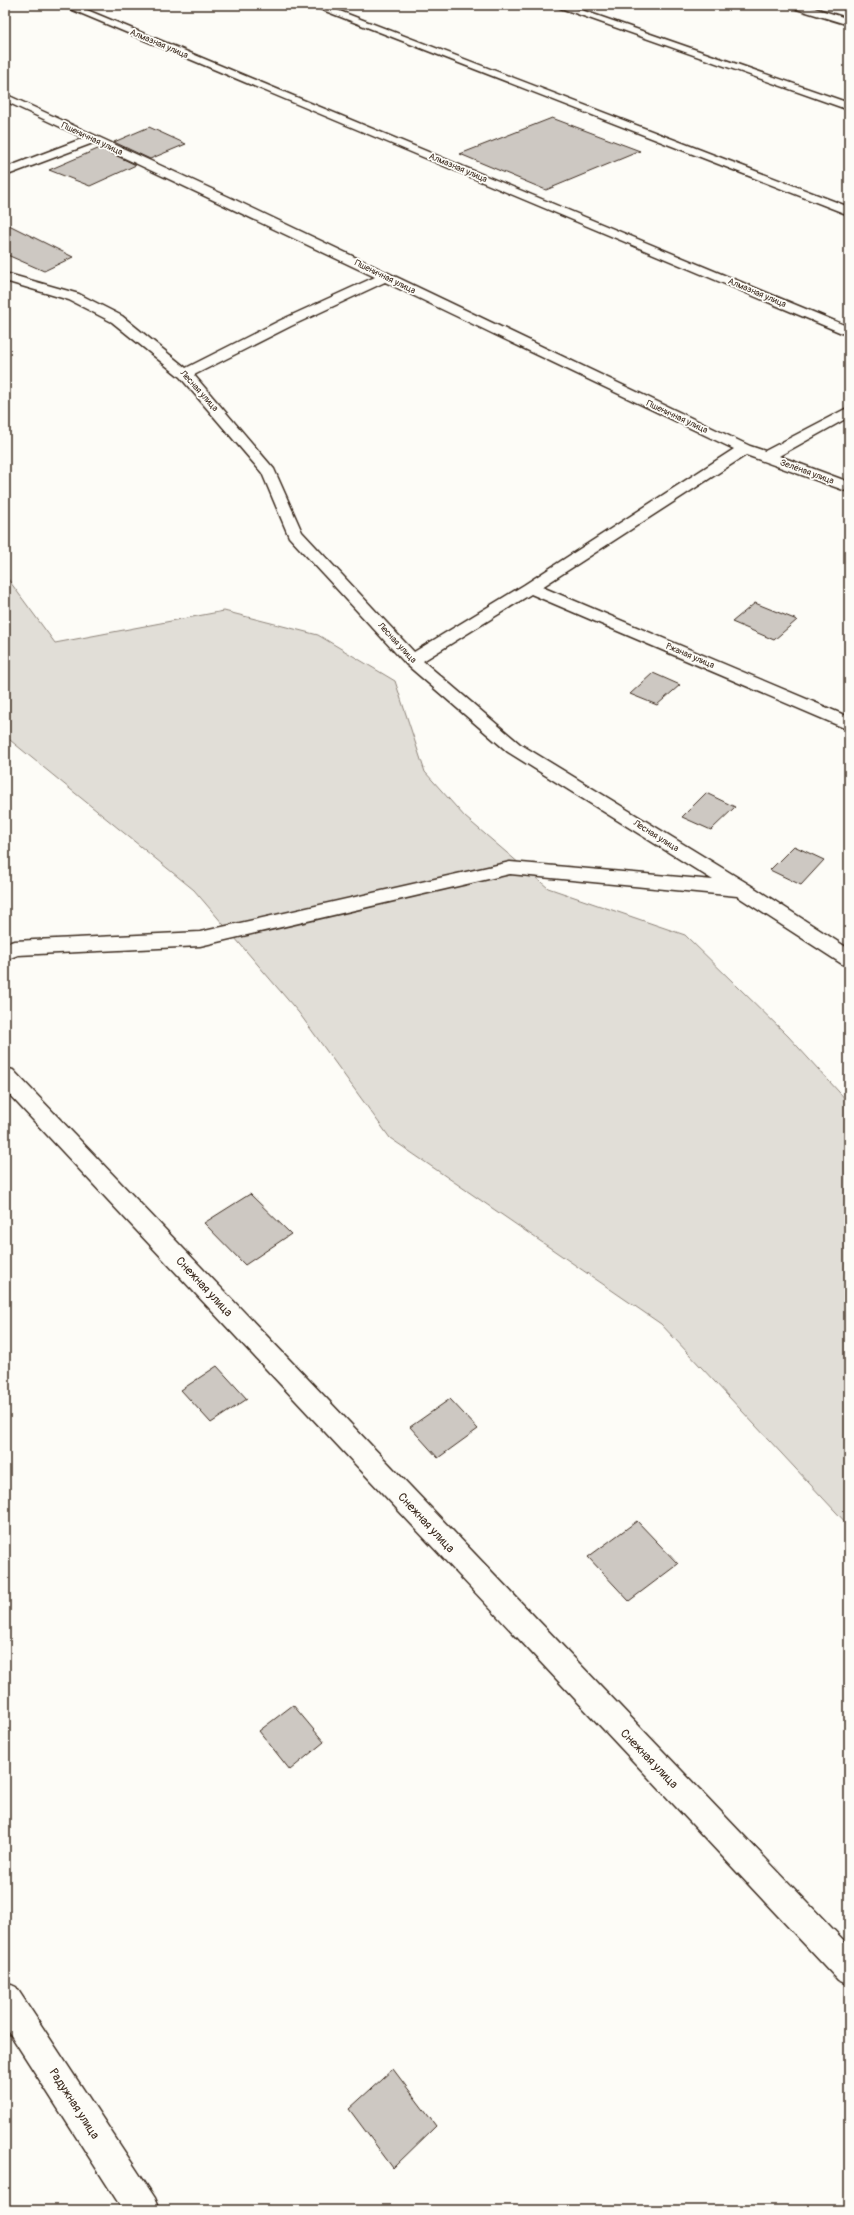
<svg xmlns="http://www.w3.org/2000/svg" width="854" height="2215" font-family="Pangolin,sans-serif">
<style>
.green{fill:#e1ded7;stroke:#8e847a}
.building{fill:#cdc8c2;stroke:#3b2a1e}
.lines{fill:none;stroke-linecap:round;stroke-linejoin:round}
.minor-casing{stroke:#3b2a1e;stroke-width:3}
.minor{fill:#fdfcf7;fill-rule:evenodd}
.labels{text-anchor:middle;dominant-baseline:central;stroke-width:3.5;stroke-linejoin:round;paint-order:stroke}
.far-street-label{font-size:9px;fill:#3b2a1e;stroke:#fdfcf7}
.near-street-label{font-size:12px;fill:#3b2a1e;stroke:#fdfcf7}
</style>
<rect width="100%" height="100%" fill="#fdfcf7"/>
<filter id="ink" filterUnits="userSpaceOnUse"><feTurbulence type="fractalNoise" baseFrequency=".025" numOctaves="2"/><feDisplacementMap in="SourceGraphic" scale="8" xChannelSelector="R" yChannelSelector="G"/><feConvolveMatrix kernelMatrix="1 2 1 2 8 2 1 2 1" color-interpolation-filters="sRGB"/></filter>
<g filter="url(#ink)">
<path class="green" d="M5,575L55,643L224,611L318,635L395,681L425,772L465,817L548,888L685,935L788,1036L849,1103V1526L661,1324L390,1138L299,1013L194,890L5,736Z"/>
<path class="building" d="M552,118L640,151L546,190L460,154Z
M149,127L186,144L150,159L114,142Z
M100,148L136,165L90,186L49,170Z
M5,223L73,257L44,271L5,254Z
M755,603L797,620L774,640L732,622Z
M653,673L680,685L657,705L630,694Z
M706,793L735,807L711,830L682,817Z
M794,846L824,860L801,885L770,870Z
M250,1194L291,1234L245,1265L204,1223Z
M217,1366L247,1399L211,1423L181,1390Z
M450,1399L478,1429L438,1458L410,1427Z
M637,1521L678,1564L629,1601L588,1557Z
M293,1705L324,1742L290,1770L259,1731Z
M393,2069L436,2126L393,2168L349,2109Z"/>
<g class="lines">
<defs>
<path id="minor" d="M61,5H75L849,327V336Z
M310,5H324L849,207V215Z
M552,5H567L849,103V110Z
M789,5H805L849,19V25L790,7Z
M5,94L229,197L750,446L765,451L849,407V417L779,456L849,482V492L746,455L542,587L849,717V730L531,594L423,661L520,744L750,885L849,949V966L842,964L737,896L510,874L200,946L18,955L5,960V944L14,941L200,932L510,862L713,880L508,752L406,664L289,537L262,473L180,377L112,322L69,300L5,281V273L79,294L122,316L186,368L281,320L375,277L93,143L5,176V168L84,138L5,101ZM385,282L734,449L524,585L414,652L302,532L274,469L194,375L291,326Z
M5,1068L13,1070L849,1946V1985L838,1980L5,1090Z
M5,1982L16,1987L155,2198L160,2210H123L5,2026Z"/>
</defs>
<use href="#minor" class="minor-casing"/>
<use href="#minor" class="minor"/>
</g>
</g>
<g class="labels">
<g class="far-street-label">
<text transform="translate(159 44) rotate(23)">Алмазная улица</text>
<text transform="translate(92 139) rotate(25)">Пшеничная улица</text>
<text transform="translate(458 168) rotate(23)">Алмазная улица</text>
<text transform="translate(385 277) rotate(26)">Пшеничная улица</text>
<text transform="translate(757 293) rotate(23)">Алмазная улица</text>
<text transform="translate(199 391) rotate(48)">Лесная улица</text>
<text transform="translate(677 417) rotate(25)">Пшеничная улица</text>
<text transform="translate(807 472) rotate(20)">Зелёная улица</text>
<text transform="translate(397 643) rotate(47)">Лесная улица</text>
<text transform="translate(690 656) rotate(23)">Ржаная улица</text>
<text transform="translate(656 836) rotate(32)">Лесная улица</text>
</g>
<g class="near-street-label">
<text transform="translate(204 1287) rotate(47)">Снежная улица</text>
<text transform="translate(426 1523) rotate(47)">Снежная улица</text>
<text transform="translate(649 1759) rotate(46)">Снежная улица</text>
<text transform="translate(74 2104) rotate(57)">Радужная улица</text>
</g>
</g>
<rect width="854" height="2215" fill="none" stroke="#fdfcf7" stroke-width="20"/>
<rect x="10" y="10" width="834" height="2195" fill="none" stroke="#3b2a1e" stroke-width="1.5" filter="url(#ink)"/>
</svg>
